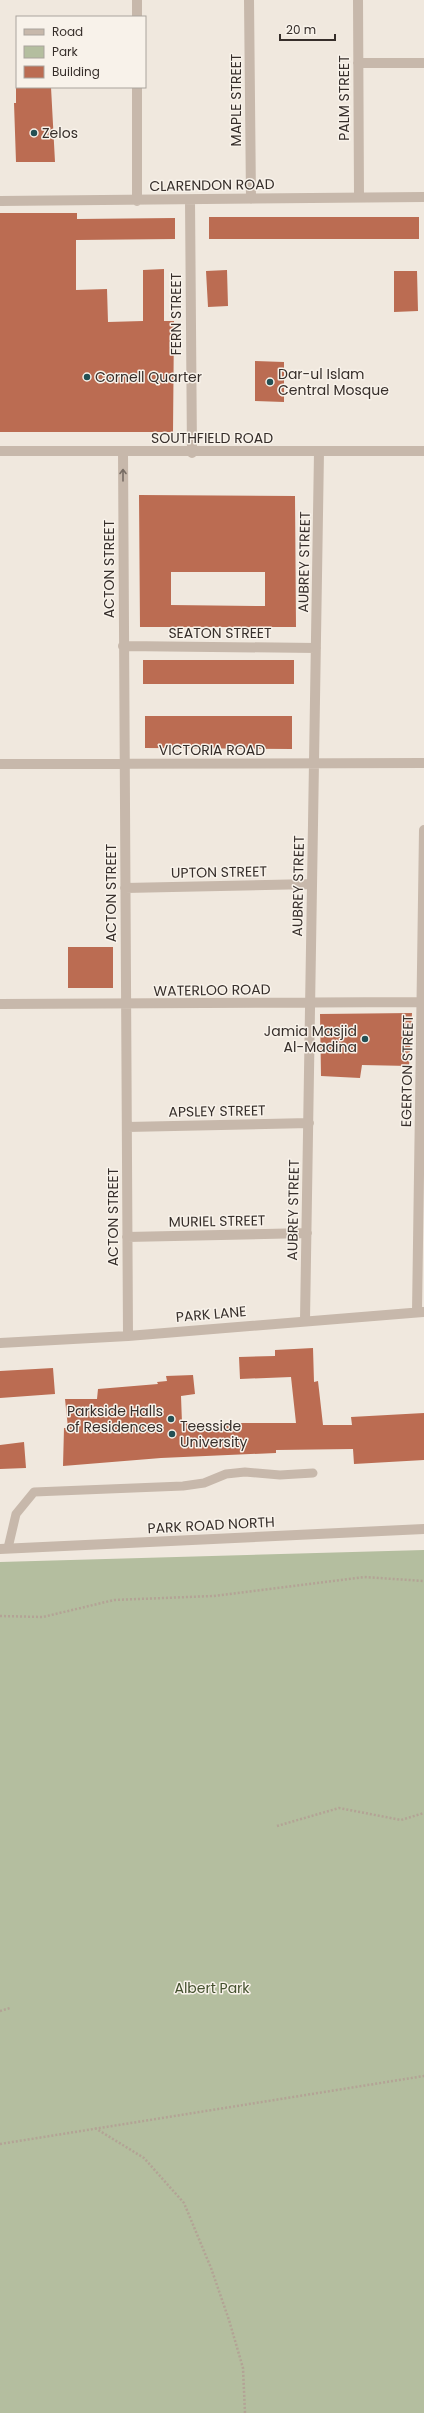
<svg xmlns="http://www.w3.org/2000/svg" width="424" height="2413" font-family="Poppins,sans-serif">
<style>
.green{fill:#b4be9f}
.building{fill:#bb6c52;fill-rule:evenodd}
.lines{fill:none;stroke-linecap:round;stroke-linejoin:round}
.path{stroke:#b3a395;stroke-width:2.5;stroke-dasharray:2 2;stroke-linecap:butt}
.service{stroke:#c7b8ab;stroke-width:9}
.minor{stroke:#c7b8ab;stroke-width:10}
.tertiary{stroke:#c7b8ab;stroke-width:10}
.oneway{stroke:#776c64}
.poi-dot{fill:#235054;stroke:#f8f2ea;stroke-width:1.5}
.labels{text-anchor:middle;dominant-baseline:central;stroke-width:3;stroke-linejoin:round;paint-order:stroke}
.street-label{font-size:14px;fill:#362e2a;stroke:#f8f2ea}
.poi-label{font-size:14px;fill:#362e2a;stroke:#f8f2ea;text-anchor:start}
.park-label{font-size:14px;fill:#455230;stroke:#f8f2ea}
</style>
<rect width="100%" height="100%" fill="#f0e8de"/>
<path class="green" d="M424,1550V2413H0V1562Z"/>
<path class="building" d="M16,87H51L55,162H16L14,103H16Z
M0,213H77V219L175,218V239L76,240V290L107,289L108,322L143,321V270L164,269V321H174L173,432H0Z
M209,217H419V239H209Z
M227,270L228,306L208,307L206,271Z
M394,271H417L418,311L394,312Z
M255,361L284,362V402L255,401Z
M139,495L295,496L296,627H140ZM171,572H265V606L171,605Z
M143,660H294V684H143Z
M145,716H292V749L145,748Z
M68,947H113V988H68Z
M412,1013L409,1066L362,1065L360,1078L321,1076L320,1014Z
M313,1348L314,1382L318,1381L323,1425H352L351,1417L424,1413V1460L354,1464L353,1449L276,1450V1453L161,1458L63,1466L64,1428H68L65,1399H97L98,1389L158,1384L157,1382L167,1381L166,1376L193,1375L195,1394L181,1396L182,1423H296L291,1377L240,1379L239,1357L275,1356V1350Z
M53,1368L55,1394L0,1398V1371Z
M24,1442L26,1468L0,1469V1445Z"/>
<g class="lines">
<path class="path" d="M0,1616L43,1617L114,1600L213,1596L364,1577L424,1581
M277,1826L339,1808L401,1820L424,1813
M0,2011L10,2008
M95,2128L144,2158L184,2203L211,2268L229,2320L243,2368L245,2413
M0,2144L424,2076"/>
<path class="service" d="M8,1548L16,1514L34,1492L183,1486L204,1483L226,1474L245,1472L280,1475L313,1473"/>
<path class="minor" d="M249,0L251,199
M358,0L359,196
M137,17V0
M358,63H424
M190,200L192,453
M0,201L424,197
M137,201V87
M0,451H424
M123,451L128,1336
M123,646L316,648
M0,764L424,763
M125,888L312,884
M0,1004L424,1002
M127,1127L309,1123
M127,1237L307,1233
M417,1312L424,830
M305,1320L319,452
M0,1343L128,1336L423,1312"/>
<path class="tertiary" d="M0,1549L424,1529"/>
</g>
<defs><path id="oneway-shaft" d="M-6 0H5M1.5-3L5.5 0L1.5 3" fill="none" stroke-width="1.6" stroke-linecap="round" stroke-linejoin="round"/></defs>
<use class="oneway" href="#oneway-shaft" transform="translate(123 475) rotate(-90)"/>
<g class="poi-dot">
<circle cx="34" cy="133" r="4"/>
<circle cx="87" cy="377" r="4"/>
<circle cx="270" cy="382" r="4"/>
<circle cx="365" cy="1039" r="4"/>
<circle cx="171" cy="1419" r="4"/>
<circle cx="172" cy="1434" r="4"/>
</g>
<g class="labels">
<g class="street-label">
<text transform="translate(344 98) rotate(-90)">PALM STREET</text>
<text transform="translate(236 100) rotate(-90)">MAPLE STREET</text>
<text transform="translate(212 185) rotate(-1)">CLARENDON ROAD</text>
<text transform="translate(176 314) rotate(-90)">FERN STREET</text>
<text x="212" y="438">SOUTHFIELD ROAD</text>
<text transform="translate(304 562) rotate(-89)">AUBREY STREET</text>
<text transform="translate(109 569) rotate(-90)">ACTON STREET</text>
<text x="220" y="633">SEATON STREET</text>
<text x="212" y="750">VICTORIA ROAD</text>
<text transform="translate(219 872) rotate(-1)">UPTON STREET</text>
<text transform="translate(298 886) rotate(-89)">AUBREY STREET</text>
<text transform="translate(111 893) rotate(-90)">ACTON STREET</text>
<text transform="translate(212 990) rotate(-1)">WATERLOO ROAD</text>
<text transform="translate(407 1071) rotate(-89)">EGERTON STREET</text>
<text transform="translate(217 1111) rotate(-1)">APSLEY STREET</text>
<text transform="translate(293 1210) rotate(-89)">AUBREY STREET</text>
<text transform="translate(113 1217) rotate(-90)">ACTON STREET</text>
<text transform="translate(217 1221) rotate(-1)">MURIEL STREET</text>
<text transform="translate(211 1314) rotate(-5)">PARK LANE</text>
<text transform="translate(211 1525) rotate(-3)">PARK ROAD NORTH</text>
</g>
<g class="poi-label">
<text x="42" y="133">Zelos</text>
<text x="278" y="374">Dar-ul Islam<tspan x="278" dy="16">Central Mosque</tspan></text>
<text x="95" y="377">Cornell Quarter</text>
<text x="357" y="1031" text-anchor="end">Jamia Masjid<tspan x="357" dy="16">Al-Madina</tspan></text>
<text x="163" y="1411" text-anchor="end">Parkside Halls<tspan x="163" dy="16">of Residences</tspan></text>
<text x="180" y="1426">Teesside<tspan x="180" dy="16">University</tspan></text>
</g>
<g class="park-label">
<text x="212" y="1988">Albert Park</text>
</g>
</g>
<rect x="16" y="16" width="130" height="72" fill="#f8f2ea" stroke="#aaa49d"/>
<rect x="24" y="29" width="20" height="6" fill="#c7b8ab" stroke="#aaa49d"/>
<text x="52" y="36" font-size="12" fill="#362e2a">Road</text>
<rect x="24" y="46" width="20" height="12" fill="#b4be9f" stroke="#aaa49d"/>
<text x="52" y="56" font-size="12" fill="#362e2a">Park</text>
<rect x="24" y="66" width="20" height="12" fill="#bb6c52" stroke="#aaa49d"/>
<text x="52" y="76" font-size="12" fill="#362e2a">Building</text>
<path d="M280 34v6h55v-6" fill="none" stroke="#362e2a" stroke-width="2"/>
<text x="286" y="34" font-size="12" fill="#362e2a" stroke="#f8f2ea" stroke-width="3" paint-order="stroke">20 m</text>
</svg>
